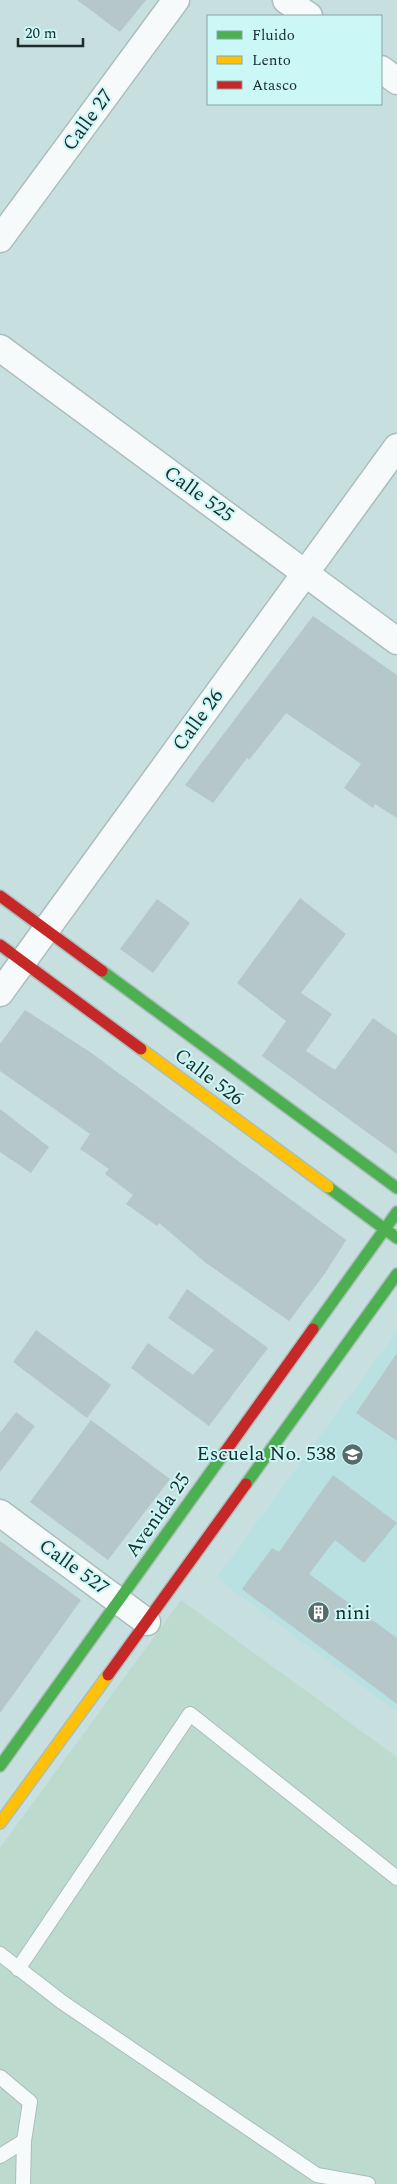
<svg xmlns="http://www.w3.org/2000/svg" width="397" height="2184" font-family="Spectral,serif">
<style>
.built{fill:#b9e1e1}
.green{fill:#bddace}
.building{fill:#b5c7c8}
.lines{fill:none;stroke-linecap:round;stroke-linejoin:round}
.lane-casing{stroke:#abbdbd;stroke-width:16}
.street-casing{stroke:#abbdbd;stroke-width:29}
.fast-casing{stroke:#abbdbd;stroke-width:14}
.slow-casing{stroke:#abbdbd;stroke-width:14}
.jam-casing{stroke:#abbdbd;stroke-width:14}
.lane{stroke:#f7fafa;stroke-width:14}
.street{stroke:#f7fafa;stroke-width:26}
.fast{stroke:#4caf50;stroke-width:11}
.slow{stroke:#ffc107;stroke-width:11}
.jam{stroke:#c62828;stroke-width:11}
.labels{text-anchor:middle;dominant-baseline:central;stroke-width:4;stroke-linejoin:round;paint-order:stroke}
.street-label{font-size:20px;fill:#1b2c2c;stroke:#cbf7f6}
.poi-label{font-size:20px;fill:#1b2c2c;stroke:#cbf7f6;text-anchor:end}
</style>
<rect width="100%" height="100%" fill="#c8dfdf"/>
<path class="built" d="M397,1331V1712L216,1578Z"/>
<path class="green" d="M181,1600L397,1757V2184H0V1848Z"/>
<path class="building" d="M77,0H146L120,32Z
M313,616L397,675V818L375,804L373,808L344,788L361,764L286,713L249,760L247,758L213,803L185,785Z
M300,898L346,934L301,993L332,1014L306,1051L335,1070L373,1018L397,1035V1154L262,1056L286,1021L237,983Z
M157,899L190,923L153,973L120,949Z
M25,1010L90,1052L346,1240L326,1272L289,1321L206,1263L159,1223L157,1226L126,1204L133,1195L105,1174L109,1169L80,1149L90,1134L0,1071V1044Z
M0,1109L49,1147L31,1173L0,1152Z
M187,1289L268,1348L209,1426L131,1368L148,1343L193,1375L214,1350L168,1318Z
M36,1330L111,1385L87,1418L13,1362Z
M397,1353V1441L356,1413Z
M16,1412L35,1426L0,1472V1433Z
M91,1420L170,1479L108,1560L30,1502Z
M333,1475L397,1523L364,1563L335,1540L309,1574L397,1638V1704L242,1589L272,1548L279,1552Z
M0,1541L81,1600L0,1713Z"/>
<g class="lines">
<defs>
<path id="lane" d="M0,1954L62,2002L317,2175L368,2184
M18,1969L190,1714L397,1878
M0,2077L30,2102L24,2141
M0,2156L24,2141L23,2184"/>
<path id="street" d="M286,0L309,16
M381,69L397,81
M0,239L176,0
M0,348L397,641
M0,993L397,447
M0,1513L147,1622"/>
<path id="fast" d="M102,971L397,1188
M328,1187L397,1238
M313,1329L397,1212
M246,1484L397,1274
M0,1766L225,1452"/>
<path id="slow" d="M141,1049L328,1187
M0,1823L108,1675"/>
<path id="jam" d="M0,896L102,971
M0,945L141,1049
M225,1452L313,1329
M108,1675L246,1484"/>
</defs>
<use href="#lane" class="lane-casing"/>
<use href="#street" class="street-casing"/>
<use href="#fast" class="fast-casing"/>
<use href="#slow" class="slow-casing"/>
<use href="#jam" class="jam-casing"/>
<use href="#lane" class="lane"/>
<use href="#street" class="street"/>
<use href="#fast" class="fast"/>
<use href="#slow" class="slow"/>
<use href="#jam" class="jam"/>
</g>
<defs>
<symbol id="school-disc" viewBox="-11 -11 22 22"><circle r="9.5" fill="#586b6b" stroke="#cbf7f6"/><path d="M0-5L7-2L0 1L-7-2ZM-4 1L0 2.5L4 1V4Q0 6-4 4Z" fill="#fff"/></symbol>
<symbol id="building-disc" viewBox="-11 -11 22 22"><circle r="9.5" fill="#586b6b" stroke="#cbf7f6"/><path d="M-4-6H4V6H1V3H-1V6H-4ZM-2.5-4.3h1.7v1.8h-1.7ZM.8-4.3h1.7v1.8H.8ZM-2.5-1h1.7V.8h-1.7ZM.8-1h1.7V.8H.8Z" fill="#fff"/></symbol>
</defs>
<g fill-rule="evenodd">
<use href="#school-disc" x="340" y="1442" width="25" height="25"/>
<use href="#building-disc" x="306" y="1600" width="25" height="25"/>
</g>
<g class="labels">
<g class="street-label">
<text transform="translate(88 120) rotate(-54)">Calle 27</text>
<text transform="translate(199 494) rotate(36)">Calle 525</text>
<text transform="translate(198 720) rotate(-54)">Calle 26</text>
<text transform="translate(209 1077) rotate(37)">Calle 526</text>
<text transform="translate(158 1515) rotate(-55)">Avenida 25</text>
<text transform="translate(74 1567) rotate(36)">Calle 527</text>
</g>
<g class="poi-label">
<text x="336" y="1454">Escuela No. 538</text>
<text x="335" y="1613" text-anchor="start">nini</text>
</g>
</g>
<rect x="207" y="15" width="175" height="90" fill="#cbf7f6" stroke="#85a6a5"/>
<rect x="217" y="31" width="25" height="8" fill="#4caf50" stroke="#85a6a5"/>
<text x="252" y="40" font-size="15" fill="#1b2c2c">Fluido</text>
<rect x="217" y="56" width="25" height="8" fill="#ffc107" stroke="#85a6a5"/>
<text x="252" y="65" font-size="15" fill="#1b2c2c">Lento</text>
<rect x="217" y="81" width="25" height="8" fill="#c62828" stroke="#85a6a5"/>
<text x="252" y="90" font-size="15" fill="#1b2c2c">Atasco</text>
<path d="M18 38v8h65v-8" fill="none" stroke="#1b2c2c" stroke-width="2.5"/>
<text x="25" y="38" font-size="15" fill="#1b2c2c" stroke="#cbf7f6" stroke-width="4" paint-order="stroke">20 m</text>
</svg>
